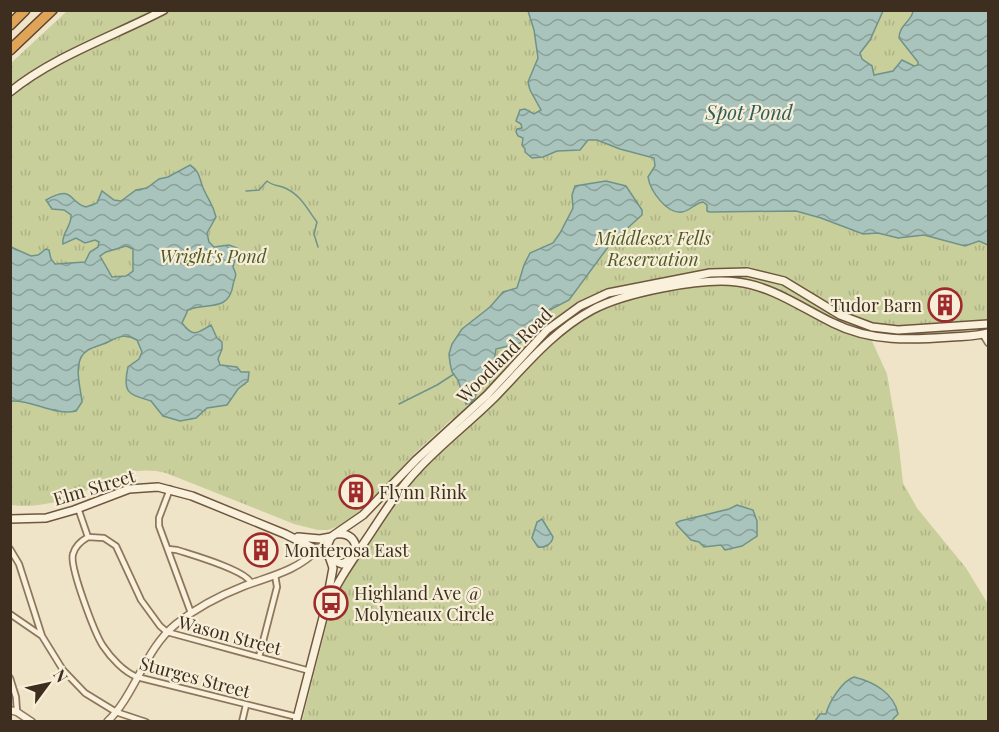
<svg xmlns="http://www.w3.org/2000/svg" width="999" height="732" font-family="'Playfair Display',serif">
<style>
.park{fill:url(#park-tufts)}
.water{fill:url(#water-waves);stroke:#6f938a;stroke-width:1.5;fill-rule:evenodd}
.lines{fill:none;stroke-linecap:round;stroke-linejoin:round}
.stream{stroke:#6f938a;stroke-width:1.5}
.minor-casing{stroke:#8d765c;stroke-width:8}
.tertiary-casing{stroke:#8d765c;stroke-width:9}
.secondary-casing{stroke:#6f573f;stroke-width:10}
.motorway-casing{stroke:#5b4430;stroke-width:12}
.minor{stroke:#faf1dc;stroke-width:4.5}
.tertiary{stroke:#faf1dc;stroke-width:6}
.secondary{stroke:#faf1dc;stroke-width:7}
.motorway{stroke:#e0a458;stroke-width:9}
.labels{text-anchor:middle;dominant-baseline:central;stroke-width:4.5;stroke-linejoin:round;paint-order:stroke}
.park-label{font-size:18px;font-style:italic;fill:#4d5a26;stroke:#f7eed8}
.poi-label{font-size:18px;fill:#3d2e20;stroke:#f7eed8;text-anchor:start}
.street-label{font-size:18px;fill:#3d2e20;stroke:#f7eed8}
.water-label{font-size:20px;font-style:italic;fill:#2f5d5a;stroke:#f7eed8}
</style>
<defs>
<pattern id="park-tufts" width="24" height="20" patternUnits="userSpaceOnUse" patternTransform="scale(1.5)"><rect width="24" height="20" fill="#c9cf9b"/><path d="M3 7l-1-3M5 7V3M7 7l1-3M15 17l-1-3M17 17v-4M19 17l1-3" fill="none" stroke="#aeb285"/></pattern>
<pattern id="water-waves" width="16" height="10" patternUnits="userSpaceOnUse" patternTransform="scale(1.5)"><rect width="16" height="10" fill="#a9c4bc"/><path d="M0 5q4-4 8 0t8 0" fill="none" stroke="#8ba098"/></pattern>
</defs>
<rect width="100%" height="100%" fill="#f0e4c8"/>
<path class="park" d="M67,11H988V337L918,344L872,341L887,374L898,438L903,483L917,508L966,568L988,604V721H302L335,591L346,572L402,493L428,464L461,434L452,419L416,452L366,507L342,525L328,530H318L294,524L166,473C129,464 110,481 78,494C57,503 34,508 11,505L10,64Z"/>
<path class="water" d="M528,11H883L870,40L860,53L862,59L872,66L874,75L893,71L902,60L914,66L918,65V62L899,38C899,25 912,21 913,11H988V245L979,241L965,246L924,235L898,238L878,233L863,234L821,218L796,211L709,212L707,211V205L703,202C695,203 690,211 682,212C666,214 650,190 648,177L655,166L654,158L620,149L597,140H588L580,150L557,151L543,157L532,158L525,152V149L522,145L523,138L518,136L516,132L517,129L522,128L521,124L516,121L520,110L525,109L534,114L541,110L530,90L528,82L538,58L534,30Z
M190,165C201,172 199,180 204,190C209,201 213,204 216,217L207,233L209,242L214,247L229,245L237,248V253L233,267C238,278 235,274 233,285C229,313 205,302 188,310L182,323C194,339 198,332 211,325L217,338L222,342V349L218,359L220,365L237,367L241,372H249L248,381L238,389L227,405L207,408L196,418L180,421L163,416L151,401C129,394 122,394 128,367L139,359L142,352L137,340C127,334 119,336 110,341C103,345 95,346 88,350C71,360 81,388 82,402L76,411C54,416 31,399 11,401V247L31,256L38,255L46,249L49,250L51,259L55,264L85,262L90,252L98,247L99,242L95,240L85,243L76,238L63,244C61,234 72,226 71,215L64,210L52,209L46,200C74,184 68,202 86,207L97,203L102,191L114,200L121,201L136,190L147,188L159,179L168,177ZM126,246L133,249V271L126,276L112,277L100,256L106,252Z
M606,181L626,186L642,210V215L611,243L569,300L542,314L526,337L520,343L496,349L492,373L482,381L474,399L470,403L466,404L458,380L452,372L450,363L449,354L452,344L462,329L490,307L503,292L517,288L524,265L530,253L553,243L560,233L573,208L572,195L575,186Z
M737,505L753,510L757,521V536L742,546L725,550L721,545L704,547L699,542L691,540L677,525L676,523L680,521L729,509Z
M542,519L553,537C552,544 545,548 538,547L532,538L537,522Z
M854,677C874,682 894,693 898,714L893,719V721H815L820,714H826C829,702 842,681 854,677Z"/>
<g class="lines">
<path class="stream" d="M246,191L259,190L267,181C273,186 278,185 285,188C301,195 307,209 317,222L314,234L318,247
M399,404L437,385L454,374"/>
<defs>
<path id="minor" d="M983,335L988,343
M170,489L159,518V526L191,613
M78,508L88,537C81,541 75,546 73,554C69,566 95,634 103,646C111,658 124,672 137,677L297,717
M88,537L104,538L116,546L141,600L160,626L167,632L310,671
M10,549L19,564L42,636
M168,549L177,550C192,555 246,570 251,583
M10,614L42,636L63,670L85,693L116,712L146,722
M259,657L277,587L275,575
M10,678L16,697L17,712
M242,722L246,705"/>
<path id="tertiary" d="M10,710L17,712L32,722
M107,722C136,694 144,650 176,624C196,608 221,595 244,586C271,576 297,571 318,549"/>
<path id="secondary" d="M10,92C54,56 114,36 164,10
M10,519L46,518L74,510L129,489L158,487L192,496L285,534L327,555
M336,534C349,532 357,540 356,553
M298,537L320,539L331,537
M352,559L342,564L330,559L326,548L331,537L363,515L416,460L487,395L547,330L580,306L608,293L710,273L747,272L784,281L840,315L872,327L898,330L988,324
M328,595L333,568L330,559
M326,608C337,581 354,558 370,534C385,511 400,488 418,469C442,443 470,422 495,397C525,366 553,331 592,310C623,293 702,277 737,282C772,286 802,308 833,323C871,342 911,340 952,337C965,336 977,336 988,333
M296,722L326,606"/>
<path id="motorway" d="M10,25L25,10
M10,50L52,10"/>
</defs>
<use href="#minor" class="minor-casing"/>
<use href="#tertiary" class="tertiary-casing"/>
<use href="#secondary" class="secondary-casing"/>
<use href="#motorway" class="motorway-casing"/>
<use href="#minor" class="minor"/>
<use href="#tertiary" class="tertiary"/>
<use href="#secondary" class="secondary"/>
<use href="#motorway" class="motorway"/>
</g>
<defs>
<symbol id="building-ring" viewBox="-11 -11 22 22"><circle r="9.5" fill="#f7eed8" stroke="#9e2a2b" stroke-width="1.5"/><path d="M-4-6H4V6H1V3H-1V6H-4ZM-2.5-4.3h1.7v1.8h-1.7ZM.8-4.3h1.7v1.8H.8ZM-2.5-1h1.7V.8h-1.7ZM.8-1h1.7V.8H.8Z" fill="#9e2a2b"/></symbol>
<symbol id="bus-ring" viewBox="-11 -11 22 22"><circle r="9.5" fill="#f7eed8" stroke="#9e2a2b" stroke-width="1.5"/><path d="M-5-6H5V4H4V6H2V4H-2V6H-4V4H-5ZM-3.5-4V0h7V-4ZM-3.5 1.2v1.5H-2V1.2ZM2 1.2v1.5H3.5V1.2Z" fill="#9e2a2b"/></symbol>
</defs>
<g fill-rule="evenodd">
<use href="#building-ring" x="926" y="286" width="38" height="38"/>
<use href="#building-ring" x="337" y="473" width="38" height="38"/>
<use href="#building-ring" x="242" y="531" width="38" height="38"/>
<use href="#bus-ring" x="312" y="584" width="38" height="38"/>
</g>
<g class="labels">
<g class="park-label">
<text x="653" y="238">Middlesex Fells<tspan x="653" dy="21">Reservation</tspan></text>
<text x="213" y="256">Wright's Pond</text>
</g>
<g class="poi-label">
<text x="922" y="305" text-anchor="end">Tudor Barn</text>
<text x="379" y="492">Flynn Rink</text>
<text x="284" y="550">Monterosa East</text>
<text x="354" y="593">Highland Ave @<tspan x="354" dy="21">Molyneaux Circle</tspan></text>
</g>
<g class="street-label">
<text transform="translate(504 355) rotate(-45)">Woodland Road</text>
<text transform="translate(94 487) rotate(-17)">Elm Street</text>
<text transform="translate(230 635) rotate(15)">Wason Street</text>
<text transform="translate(195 677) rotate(15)">Sturges Street</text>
</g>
<g class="water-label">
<text x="749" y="111">Spot Pond</text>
</g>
</g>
<rect width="999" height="732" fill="none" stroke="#3d2e20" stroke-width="24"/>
<g transform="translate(48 684) rotate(57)" stroke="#f7eed8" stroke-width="4.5" paint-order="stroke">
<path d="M0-4.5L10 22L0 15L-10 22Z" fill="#3d2e20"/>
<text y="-9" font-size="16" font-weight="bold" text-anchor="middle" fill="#3d2e20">N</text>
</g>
</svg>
